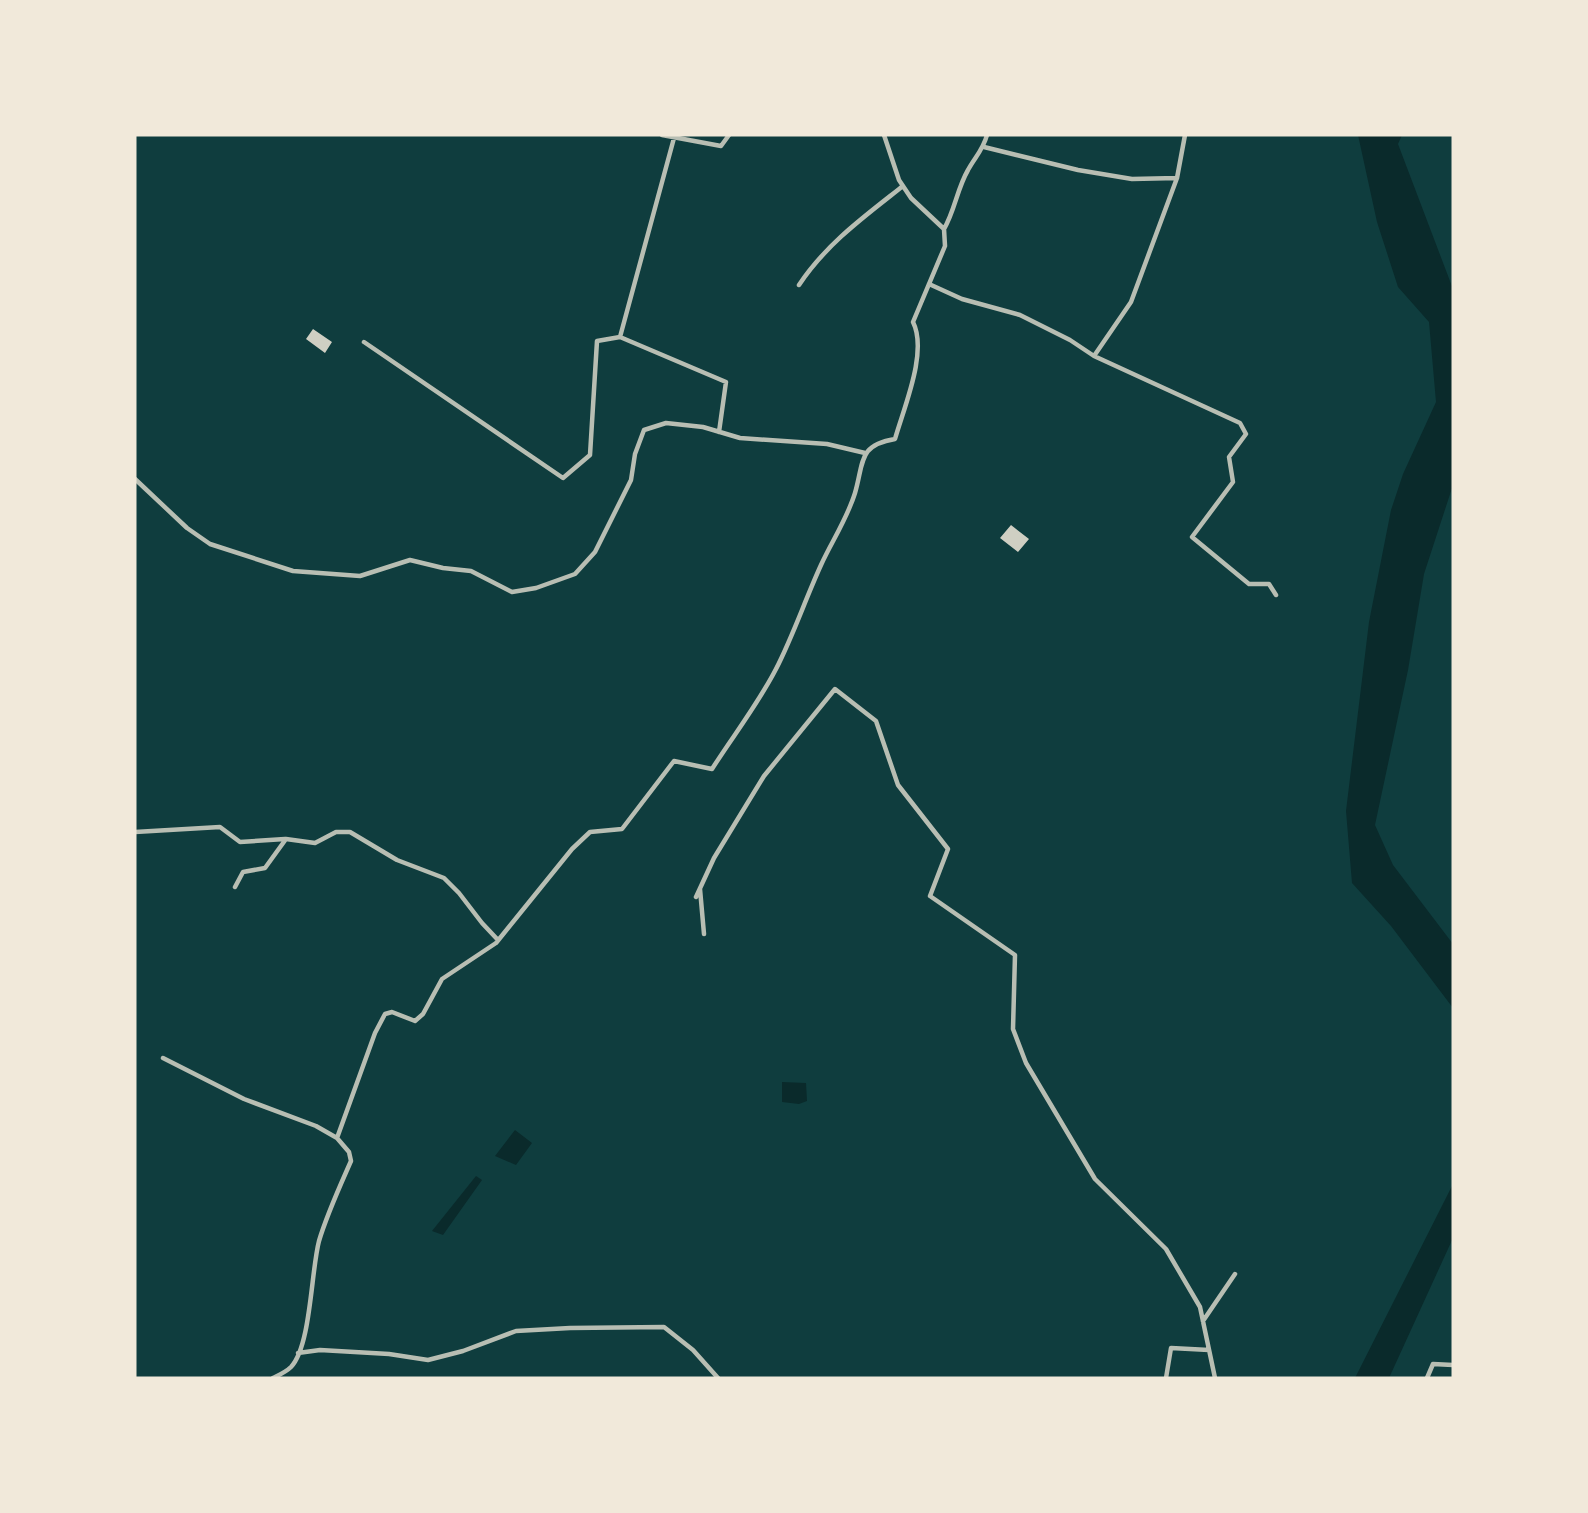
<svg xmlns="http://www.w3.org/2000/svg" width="1588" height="1513" font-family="'Archivo Narrow',sans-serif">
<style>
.water{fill:#0a2a2b}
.building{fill:#cfcfc3}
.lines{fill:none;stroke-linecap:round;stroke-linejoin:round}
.minor{stroke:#b8beb3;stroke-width:4.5}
</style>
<rect width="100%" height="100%" fill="#0f3d3e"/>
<path class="water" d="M1358,135H1402L1398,144L1453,289V485L1424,574L1408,670L1375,825L1393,865L1453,944V1008L1391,926L1352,883L1346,811L1369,622L1391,510L1403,474L1436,402L1429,322L1398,287L1377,222Z
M782,1082L806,1083L807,1101L799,1104L782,1102Z
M515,1130L532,1143L516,1165L495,1156Z
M476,1176L482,1180L443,1235L432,1231Z
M1453,1184V1238L1389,1378H1355Z"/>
<path class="building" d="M313,329L332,342L325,353L306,339Z
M1011,525L1029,539L1018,552L1000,538Z"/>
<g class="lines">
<path class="minor" d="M662,135L721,146L729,135
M984,147L1078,170L1132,179L1177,178
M944,229C955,210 957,189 968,170C975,157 983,150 987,135
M929,284L962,299L1020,315L1070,340L1094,356L1240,423L1246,434L1229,457L1233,482L1192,537L1249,584H1269L1276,595
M799,285C826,244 865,216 903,186
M620,337L726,382L719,432
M364,342L563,478L590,455L597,341L620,337L674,138
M1094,356L1131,302L1177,178L1185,135
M135,479L187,528L210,544L293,571L360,576L410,560L443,568L471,571L512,592L536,588L575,574L595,552L631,480L635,454L644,430L666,423L703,427L740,438L827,444L865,453
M135,832L220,827L240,842L285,839
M235,887L243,872L265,868L286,839L315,843L336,832H350L397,860L444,878L459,893L482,923L498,940
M700,889L704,934
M696,897L714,858L764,776L835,689L876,721L898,785L948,849L930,896L1015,955L1013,1029L1026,1063L1095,1179L1166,1249L1200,1307L1215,1378
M163,1058L244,1099L316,1126L337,1138
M1203,1321L1235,1274
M298,1353L320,1350L389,1354L428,1360L463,1351L516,1331L570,1328L664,1327L693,1350L718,1378
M273,1378C279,1375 286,1372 291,1367C311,1346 311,1271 319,1241C327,1214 340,1186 351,1161L349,1152L337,1138L375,1033L385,1014L392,1012L415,1021L423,1014L442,979L496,943L572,849L590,832L622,829L674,761L712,769C733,736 758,704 776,669C793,636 805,600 821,565C832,541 847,519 855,493C864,462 858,445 895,439C904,407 928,352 913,322L945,246L944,229L911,198L899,180L884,135
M1166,1378L1171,1348L1209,1350
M1427,1378L1433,1364L1453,1365"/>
</g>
<rect width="1588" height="1513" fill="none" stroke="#f1e9da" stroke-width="273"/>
</svg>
